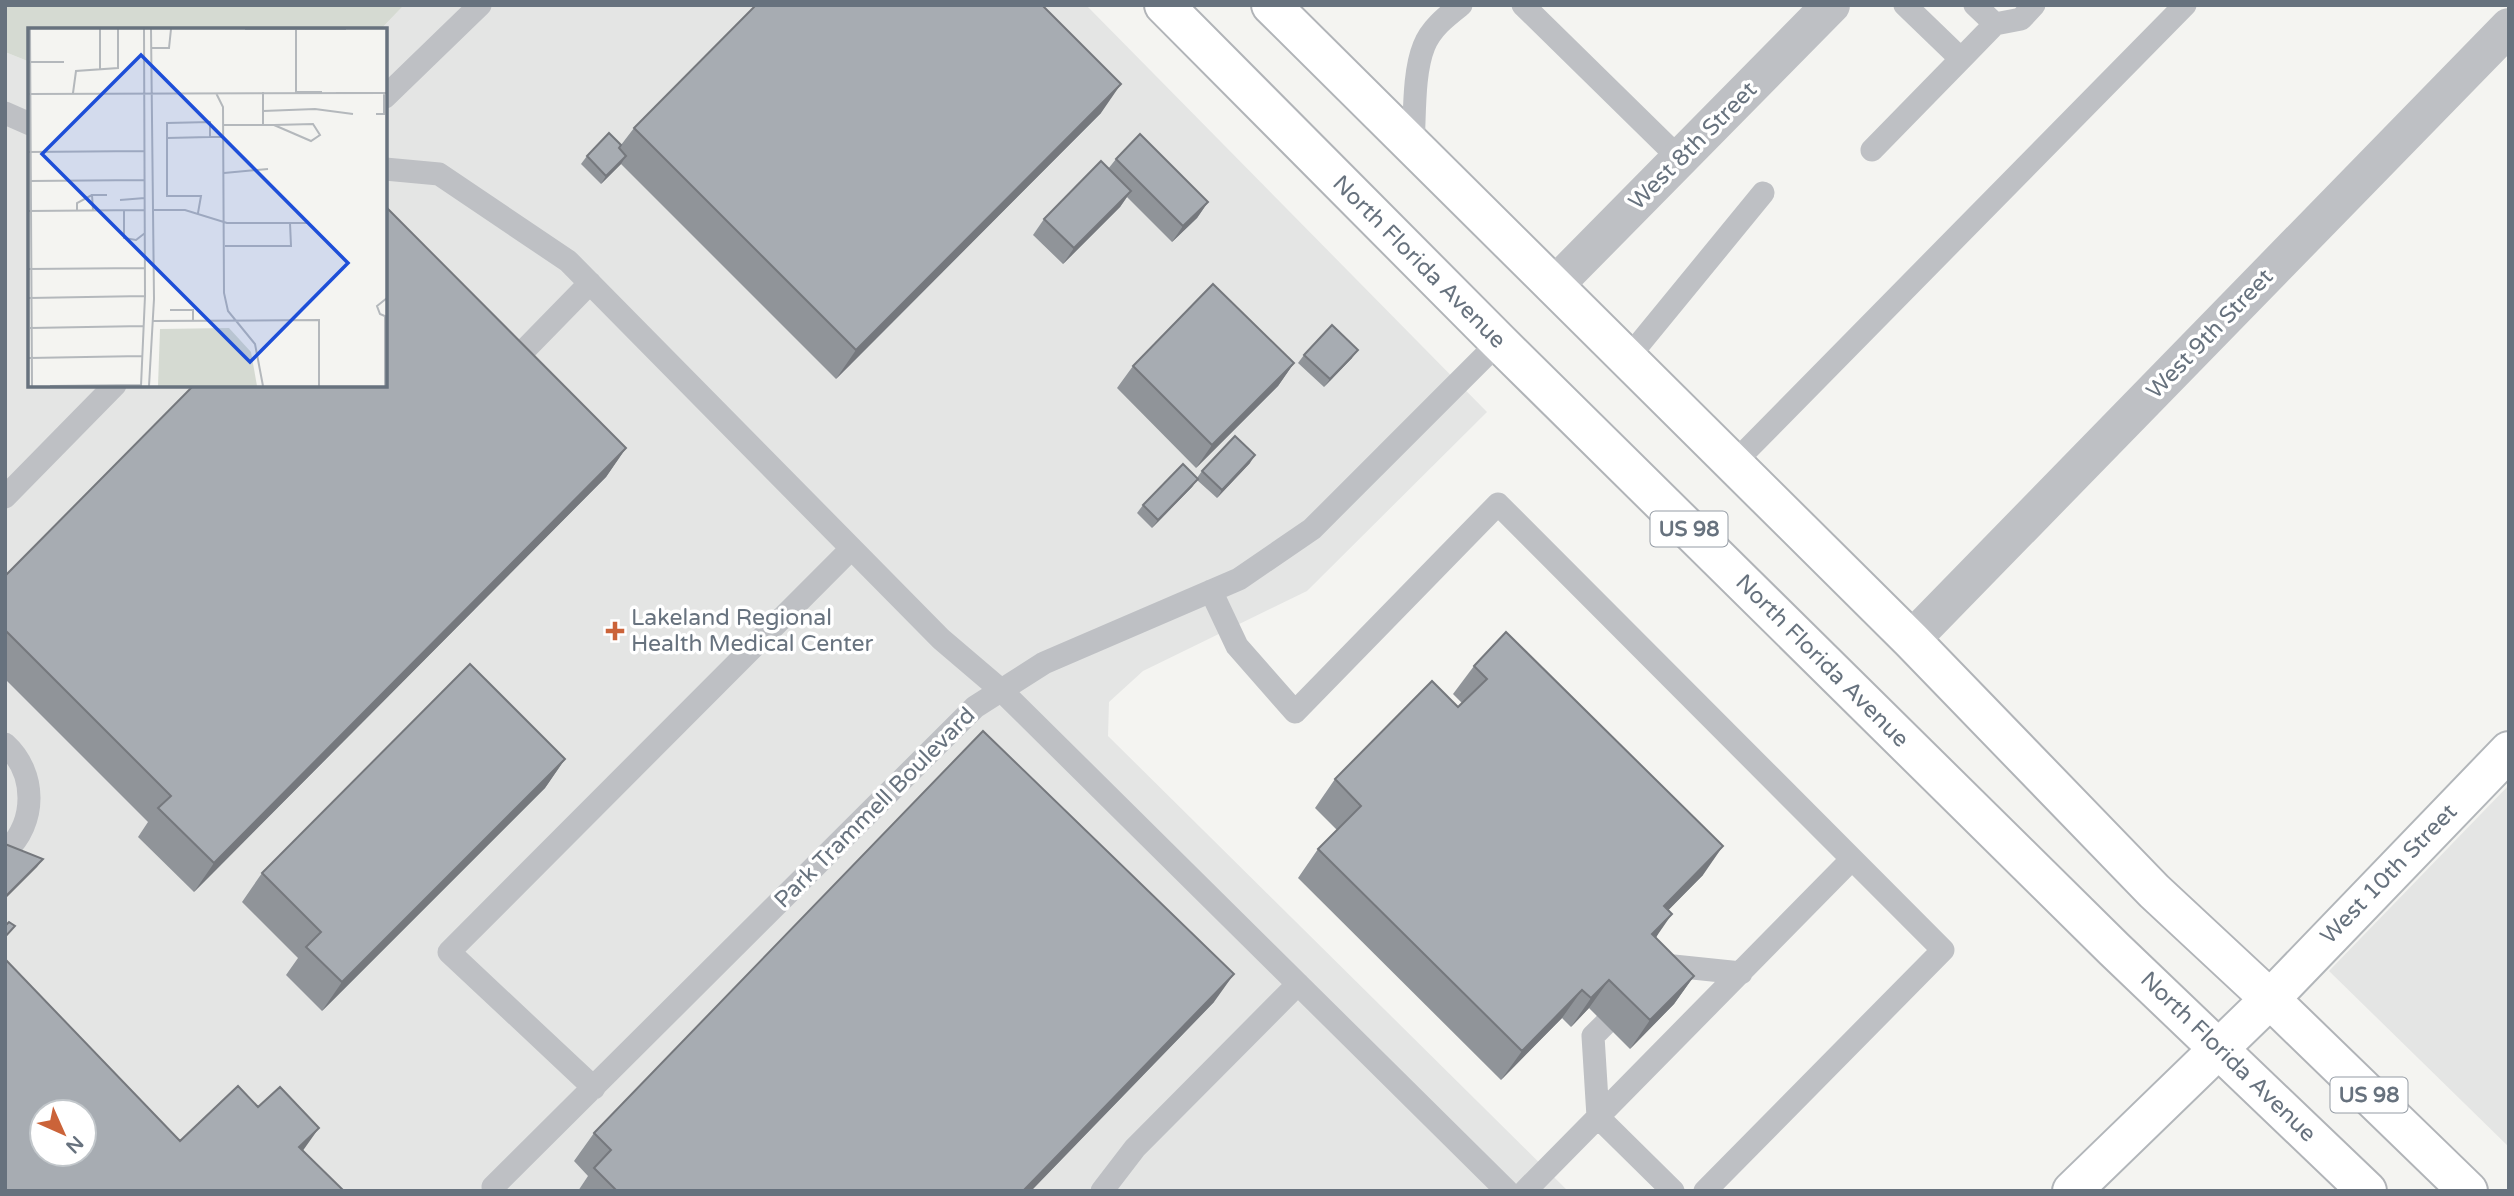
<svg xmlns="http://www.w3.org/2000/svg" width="2514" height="1196" font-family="'Varela Round',sans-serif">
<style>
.built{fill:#e4e5e4;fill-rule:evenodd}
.green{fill:#d5dad2}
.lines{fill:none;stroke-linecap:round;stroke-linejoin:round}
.secondary-casing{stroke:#b2b6ba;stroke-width:42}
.primary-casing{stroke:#b1b4b8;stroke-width:42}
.lane{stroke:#bec0c4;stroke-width:23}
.street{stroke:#bec0c4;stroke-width:38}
.secondary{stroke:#fff;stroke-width:38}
.primary{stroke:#fff;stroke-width:38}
.wall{fill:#909499}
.shaded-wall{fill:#75787d}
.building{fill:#a7acb2;stroke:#75787d;stroke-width:2;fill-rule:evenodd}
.poi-dot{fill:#cb6339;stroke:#fff;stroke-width:2.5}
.labels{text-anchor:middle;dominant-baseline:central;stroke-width:7;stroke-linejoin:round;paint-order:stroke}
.shield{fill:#fff;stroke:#959ca5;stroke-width:2}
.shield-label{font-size:21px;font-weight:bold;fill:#67727e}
.street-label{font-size:23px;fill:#67727e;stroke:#fff}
.poi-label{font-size:23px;fill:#67727e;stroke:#fff;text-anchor:start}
.inset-road{fill:none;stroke:#b4b8bc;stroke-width:2}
.view{fill:#1d4ed8;fill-opacity:0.15;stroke:#1d4ed8;stroke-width:3.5}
.inset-edge{fill:none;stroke:#67727e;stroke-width:3.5}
</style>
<rect width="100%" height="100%" fill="#f4f4f1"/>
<path class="built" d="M404,5H1086L1487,412L1307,591L1143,671L1109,702L1108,736L1568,1191H5V52L30,62V385H385V30H380ZM42,1112H84V1154H42Z
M2509,785V1147L2329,971Z"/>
<path class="green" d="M5,5H404L380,30H30V62L5,52Z"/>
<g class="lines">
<defs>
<path id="secondary" d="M2072,1191L2270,999L2509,751"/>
<path id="primary" d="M1164,5L1499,342L2114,949L2367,1191
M1271,5L1911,640L2154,891L2270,999L2468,1191"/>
</defs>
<use href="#secondary" class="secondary-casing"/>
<use href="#primary" class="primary-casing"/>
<path class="lane" d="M1523,5L1680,159
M1995,24L2021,19L2034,5
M1961,59L1995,24L1975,5
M385,97L480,5
M5,113L30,124
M1413,145C1415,116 1413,73 1424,46C1431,28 1447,16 1461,5
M1872,150L1961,59L1905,5
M385,169L439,174L568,261L941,639L1002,691L1507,1191
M1627,359L1763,193
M506,369L590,283
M1733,464L2185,5
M5,497L115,385
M1211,591L1237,646L1295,712L1498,504L1943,950L1705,1191
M5,744C37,773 37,823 5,852
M1659,970L1664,965L1741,973
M594,1088L449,952L851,549
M1598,1117L1852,859
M1598,1117L1593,1036L1605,1024
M493,1187L975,707L1044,663L1239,579L1312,529L1499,342
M1102,1191L1135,1148L1298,984
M1525,1191L1598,1117L1673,1191"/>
<path class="street" d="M1554,286L1831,5
M1911,640L2509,27"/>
<use href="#secondary" class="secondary"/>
<use href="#primary" class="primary"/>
</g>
<path class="wall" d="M1101,113L836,379L621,164L601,184L581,164L587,156L621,145L634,128Z
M1116,159L1208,202L1197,218L1172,242L1127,197L1120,207L1063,264L1033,235L1044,219L1108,169Z
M1304,355L1352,358L1324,387L1298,363Z
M1294,363L1278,386L1196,468L1117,388L1133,366Z
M626,448L606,477L194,892L138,837L148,822L5,679V576Z
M1250,463L1217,498L1197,480L1192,487L1152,528L1137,513L1143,505L1197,478L1202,471Z
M1474,666L1703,875L1668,910L1656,938L1694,976L1674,1004L1630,1049L1589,1008L1571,1027L1562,1018L1501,1080L1298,878L1318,849L1337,830L1315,808L1335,779L1458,707L1462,703L1453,694Z
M565,759L545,788L322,1011L286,975L298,958L242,902L262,873Z
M1214,1002L1031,1191H578L588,1176L574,1161L594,1133Z"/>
<path class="shaded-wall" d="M1121,84L1101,113L836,379L856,350Z
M626,156L621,164L601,184L606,176Z
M1131,191L1120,207L1063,264L1074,248Z
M1208,202L1197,218L1172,242L1183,226Z
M1358,350L1352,358L1324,387L1330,379Z
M1294,363L1278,386L1196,468L1212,445Z
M626,448L606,477L194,892L214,863Z
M1255,455L1250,463L1217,498L1222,490Z
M1198,479L1192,487L1152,528L1158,520Z
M565,759L545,788L322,1011L342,982Z
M1723,846L1703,875L1644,935L1664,906Z
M43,859L37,867L5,899V897Z
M1672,914L1652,943V934Z
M1234,974L1214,1002L1031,1191H1023Z
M1694,976L1674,1004L1630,1049L1650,1020Z
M1609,980L1589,1008L1571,1027L1591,998Z
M1582,990L1562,1018L1501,1080L1522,1051Z
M319,1128L292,1166L299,1147Z"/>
<path class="building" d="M756,5H1042L1121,84L856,350L634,128Z
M609,133L621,145L619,148L626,156L606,176L587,156Z
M1140,134L1208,202L1183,226L1116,159Z
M1101,161L1131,191L1074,248L1044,219Z
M385,206L626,448L214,863L158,808L171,796L5,630V576L194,385H385Z
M1213,284L1294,363L1212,445L1133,366Z
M1332,325L1358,350L1330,379L1304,355Z
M1235,436L1255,455L1222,490L1202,471Z
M1183,464L1198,479L1158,520L1143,505Z
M1506,632L1723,846L1664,906L1672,914L1652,934L1694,976L1650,1020L1609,980L1591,998L1582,990L1522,1051L1318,849L1361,806L1335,779L1432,681L1458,707L1487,679L1474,666Z
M470,664L565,759L342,982L306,947L321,932L262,873Z
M983,731L1234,974L1023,1191H617L594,1168L611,1150L594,1133Z
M5,844L43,859L5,897Z
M9,922L15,926L5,937V926Z
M5,959L180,1141L238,1086L258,1107L280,1087L319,1128L299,1147L344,1191H5ZM42,1112H84V1154H42Z"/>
<path class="poi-dot" d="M611.5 620.5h7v7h7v7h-7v7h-7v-7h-7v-7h7z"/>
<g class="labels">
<g class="shield">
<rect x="1650.5" y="511.5" width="77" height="35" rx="5"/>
<rect x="2330.5" y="1077.5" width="77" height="35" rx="5"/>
</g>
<g class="shield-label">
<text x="1689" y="529">US 98</text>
<text x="2369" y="1095">US 98</text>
</g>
<g class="street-label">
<text transform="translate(1693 146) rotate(-45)">West 8th Street</text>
<text transform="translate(1419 262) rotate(45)">North Florida Avenue</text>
<text transform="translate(2210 334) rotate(-46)">West 9th Street</text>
<text transform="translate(1822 661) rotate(45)">North Florida Avenue</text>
<text transform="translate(875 808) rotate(-45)">Park Trammell Boulevard</text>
<text transform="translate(2389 874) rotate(-46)">West 10th Street</text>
<text transform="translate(2228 1057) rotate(44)">North Florida Avenue</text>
</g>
<g class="poi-label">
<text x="631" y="618">Lakeland Regional<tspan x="631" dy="26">Health Medical Center</tspan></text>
</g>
</g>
<g transform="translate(28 28)">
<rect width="359" height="359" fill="#f4f4f1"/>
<path d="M201,300L223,324L229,358H130L132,301Z" fill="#d5dad2"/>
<path class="inset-road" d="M2,1L4,358M72,1V42M217,1H318M268,1V65M124,20H141L143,1M0,34H36M269,64H294M45,65L48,43L90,40V1M188,65L195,79L196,265L200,283L227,316L235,358M308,65H342M0,66L359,65M235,83L287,81L325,86M348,86H356V65M235,96V64M285,96L292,107L283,113L246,97ZM195,97H246M139,110L182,109M0,124L117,123M196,145L240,141M2,153L117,152M92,172L117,170M49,182V175L64,167M65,182L64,167H79M96,182V210L108,212L117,205M126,182H157L199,195H279M0,183L117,182M170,185L173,168H139V95L182,94V109H195M197,218H263L262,195M0,241L117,240M1,270L117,268M359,270L349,278L352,286L359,289M142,282H165V294M357,289V358M125,293L291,292V358M2,300L116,298M1,330L114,328M22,358L113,357M113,358L117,268L116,1M121,358L126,271L123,1"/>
<path class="view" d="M113,27L320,235L222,334L14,126Z"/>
<rect width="359" height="359" class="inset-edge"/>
</g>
<rect width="2514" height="1196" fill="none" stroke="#67727e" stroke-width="14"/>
<g transform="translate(63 1133) rotate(135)"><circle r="33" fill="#ffffff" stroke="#c2c7cb" stroke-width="2"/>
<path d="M0-5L12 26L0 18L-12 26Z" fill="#cb6339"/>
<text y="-10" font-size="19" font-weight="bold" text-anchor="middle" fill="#67727e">N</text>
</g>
</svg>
